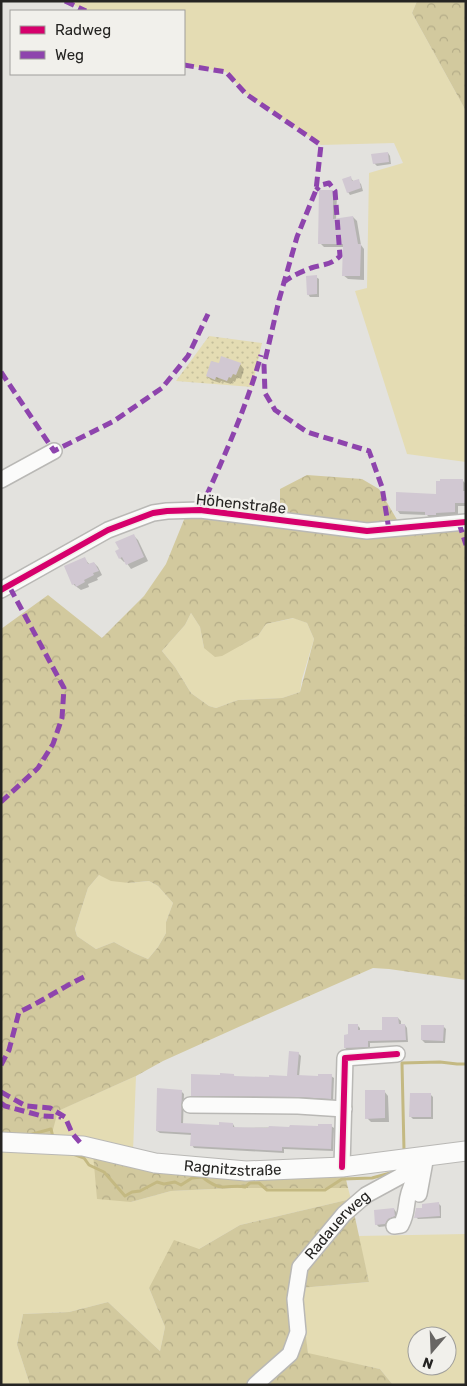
<svg xmlns="http://www.w3.org/2000/svg" width="467" height="1386" font-family="Rubik,sans-serif">
<style>
.green{fill:#e4dcb3;fill-rule:evenodd}
.forest{fill:url(#forest-crowns);fill-rule:evenodd}
.garden{fill:url(#garden-dots)}
.shadow{fill:#0003}
.lines{fill:none;stroke-linecap:round;stroke-linejoin:round}
.stream{stroke:#c4b982;stroke-width:3}
.building{fill:#d1c8d2}
.minor-casing{stroke:#b9b8b5;stroke-width:18}
.major-casing{stroke:#b9b8b5;stroke-width:21}
.minor{stroke:#fbfbfa;stroke-width:15}
.major{stroke:#fbfbfa;stroke-width:19}
.quiet{stroke:#8e44ad;stroke-width:5;stroke-dasharray:10 5;stroke-linecap:butt}
.cycleway-casing{stroke:#f1f0eb;stroke-width:9}
.cycleway{stroke:#d6006c;stroke-width:6}
.labels{text-anchor:middle;dominant-baseline:central;stroke-width:5;stroke-linejoin:round;paint-order:stroke}
.street-label{font-size:15px;fill:#252422;stroke:#f1f0eb}
</style>
<defs>
<pattern id="forest-crowns" width="20" height="18" patternUnits="userSpaceOnUse" patternTransform="scale(1.25)"><rect width="20" height="18" fill="#d2c99e"/><path d="M2 6a3 3 0 1 1 6 0M12 15a3 3 0 1 1 6 0" fill="none" stroke="#b4ac88"/></pattern>
<pattern id="garden-dots" width="8" height="8" patternUnits="userSpaceOnUse" patternTransform="scale(1.25)"><rect width="8" height="8" fill="#e4dcb3"/><path d="M2 2h.1M6 6h.1" fill="none" stroke="#c3bd9a" stroke-width="1.8" stroke-linecap="round"/></pattern>
</defs>
<rect width="100%" height="100%" fill="#e3e2de"/>
<path class="green" d="M54,1H417L412,13L466,111V462L407,454L355,291L367,288L369,173L403,163L394,143L321,145L246,94L226,72L184,65V11H86L68,2Z
M191,613L200,627L204,648L243,644L258,636L266,624L294,618L307,623L314,639L302,679L300,692L282,698L238,700L216,708L209,706L191,693L175,667L162,651L185,625Z
M99,875L129,883L149,881L158,886L173,903L166,922V933L158,947L148,959L134,953L114,942L96,949L77,936L75,929L88,888Z
M136,1076L131,1202L171,1191L234,1188H348L351,1199L240,1225L199,1249L149,1288L165,1327L160,1351L108,1302L69,1312L23,1314L17,1345L30,1385H1V1136Z
M466,1234V1385H393L380,1369L308,1354L300,1288L369,1282L358,1236ZM417,1336H447V1366H417Z"/>
<path class="forest" d="M417,1H466V111L412,13Z
M307,475L362,479L379,489L399,523L466,515V980L389,969L373,968L243,1025L163,1061L136,1076L58,1111L51,1137L1,1136V629L48,595L102,638L144,596L166,564L190,505L280,520V489ZM191,613L200,627L204,648L215,657L222,656L258,636L266,624L293,618L307,623L314,639L300,692L282,698L238,700L216,708L209,706L191,693L175,667L162,651L185,625ZM99,875L111,881L129,883L149,881L158,886L173,903L166,922V933L158,947L148,959L134,953L114,942L96,949L77,936L75,929L88,888Z
M92,1142L133,1153L257,1166L342,1162L348,1188H234L171,1191L131,1202L97,1199Z
M351,1199L369,1282L300,1288L308,1353L380,1369L393,1385H30L17,1345L23,1314L69,1312L108,1302L160,1351L165,1327L149,1288L174,1240L199,1249L240,1225Z"/>
<path class="garden" d="M209,336L262,343L252,387L176,381Z"/>
<path class="shadow" d="M388,153L390,156L391,164L377,166L374,163Z
M350,177L354,182L358,181L361,184L363,191L350,195L348,192Z
M333,191L337,195L336,220L353,217L357,221L361,245L364,249V280L348,279L343,275L344,247H324L320,243Z
M316,277L319,279V297H310L308,294Z
M240,364L244,369L241,379L237,377L235,382L233,381L231,384L221,381L220,383L211,380L207,376Z
M462,480L466,484V506H458V515L439,516V518H430L427,515L400,514L397,510L437,495Z
M133,535L138,540L148,561L131,569L126,562H124L120,558Z
M84,558L90,565L94,563L98,567L102,575L97,578L98,580L88,584L89,587L81,590L74,585L65,567Z
M398,1018L401,1021V1025H405L407,1028L408,1042L370,1043V1049L348,1050L345,1048L350,1036L357,1025L360,1028V1031H383Z
M443,1026L446,1029L445,1043H425L422,1040Z
M298,1053L301,1056L299,1077L331,1076L334,1078L333,1101L302,1099L194,1098L192,1095L221,1077L233,1075L236,1077H288Z
M181,1091L184,1094L183,1124L221,1126L233,1124L235,1128L319,1127L331,1126L334,1128L333,1151L284,1149V1153L194,1148L192,1145V1135L160,1133L157,1131Z
M384,1091L388,1096L389,1122H371L367,1118Z
M430,1094L433,1097V1119H413L411,1117Z
M439,1204L441,1206V1218L418,1219L416,1217Z
M394,1209L396,1212L397,1219L388,1226L379,1227L376,1224Z"/>
<g class="lines">
<path class="stream" d="M29,1135L51,1129L53,1137
M404,1150L402,1063L440,1062L457,1064H466
M73,1154L84,1158L89,1165L104,1172L125,1196L132,1192L140,1191L157,1182L164,1184L175,1182L181,1185L192,1178L202,1177C208,1181 216,1188 224,1187C232,1187 237,1185 245,1187L250,1183H259L267,1190H325L342,1179L372,1178L394,1172"/>
</g>
<path class="building" d="M388,152L389,162L373,164L371,154Z
M351,176L352,181L359,179L361,188L347,193L342,179Z
M319,190H333V219L353,216L358,244H361L360,276H342L343,244H318Z
M317,275V294L307,295L306,276Z
M221,356L241,363L236,375L233,374L231,378L229,377L227,381L216,377L215,380L206,376L211,361L219,363Z
M440,479H463V491H466V503H455V512L436,513V515H425V512L396,511V492L436,494V481H440Z
M134,534L144,557L126,565L122,557L119,559L115,551L119,549L115,542Z
M85,557L88,564L94,562L99,571L93,573L94,575L84,580L85,582L76,587L75,584L72,585L64,566Z
M382,1017H398L399,1024H405L406,1040L368,1041V1047L344,1048V1035L348,1034V1024H358V1030H382Z
M421,1025H444L443,1041L421,1040Z
M289,1051L299,1052L297,1075L318,1076V1074H332L331,1099L298,1097L191,1096V1074L220,1075V1073L234,1074V1076L269,1077V1075L287,1076Z
M157,1088L182,1090L181,1123L219,1125V1122L233,1123V1127L268,1128L269,1126L289,1127L290,1125L318,1126V1124H332L331,1149L282,1147V1151L190,1146L191,1133L156,1131Z
M365,1090H385V1118L365,1119Z
M410,1093H431V1117H409Z
M439,1202L440,1216L414,1218L416,1208H422V1204Z
M394,1208L395,1216L388,1219L385,1224L375,1225L374,1210Z"/>
<g class="lines">
<defs>
<g id="minor">
<path d="M1,480L54,451"/>
<path d="M1,590L108,530L153,513L167,511L200,510L367,531L466,522"/>
<path d="M190,1105L298,1106L344,1109"/>
<path d="M342,1167L345,1058L397,1054"/>
<path d="M394,1226L401,1225C408,1212 405,1206 409,1193C413,1180 419,1168 426,1156L419,1194"/>
<path id="s1" d="M255,1385L290,1354L298,1332L295,1299L300,1267L344,1214L366,1195L401,1176L414,1158"/>
</g>
<g id="major">
<path id="s2" d="M1,1142L83,1146L155,1163L246,1171L342,1167L466,1151"/>
</g>
</defs>
<use href="#minor" class="minor-casing"/>
<use href="#major" class="major-casing"/>
<use href="#minor" class="minor"/>
<use href="#major" class="major"/>
<path class="quiet" d="M65,1L86,11
M184,65L226,72L246,94L321,145L316,190L297,237L279,300L264,365L265,393L275,410L307,432L369,451L382,487L389,530
M283,283C291,276 301,272 311,268C324,264 331,265 340,256L335,191L329,183L321,185L316,190
M1,372L54,451L114,421L162,388L188,356L208,314
M200,510C223,459 246,409 261,355
M459,523L466,545
M1,802L38,768L53,744L62,718L64,688L9,586
M1,1065L9,1050L19,1012C41,1002 61,988 84,977
M1,1092L26,1106L50,1108L65,1117L72,1133L83,1146
M1,1103L5,1106L42,1116L61,1117"/>
<defs>
<path id="cycleway" d="M1,590L108,530L153,513L167,511L200,510L367,531L466,522
M342,1167L345,1058L397,1054"/>
</defs>
<use href="#cycleway" class="cycleway-casing"/>
<use href="#cycleway" class="cycleway"/>
</g>
<g class="labels">
<g class="street-label">
<text transform="translate(241 504) rotate(6)">Höhenstraße</text>
<text stroke="none"><textPath href="#s2" startOffset="234">Ragnitzstraße</textPath></text>
<text stroke="none"><textPath href="#s1" startOffset="192">Radauerweg</textPath></text>
</g>
</g>
<rect width="467" height="1386" fill="none" stroke="#252422" stroke-width="5"/>
<rect x="10" y="10" width="175" height="65" fill="#f1f0eb" stroke="#9f9e9b"/>
<rect x="20" y="26" width="25" height="8" fill="#d6006c" stroke="#9f9e9b"/>
<text x="55" y="35" font-size="15" fill="#252422">Radweg</text>
<rect x="20" y="51" width="25" height="8" fill="#8e44ad" stroke="#9f9e9b"/>
<text x="55" y="60" font-size="15" fill="#252422">Weg</text>
<g transform="translate(432 1351) rotate(199)"><circle r="24" fill="#f1f0eb" stroke="#9f9e9b"/>
<path d="M0-4L9 19L0 12L-9 19Z" fill="#686664"/>
<text y="-8" font-size="14" font-weight="bold" text-anchor="middle" fill="#252422">N</text>
</g>
</svg>
